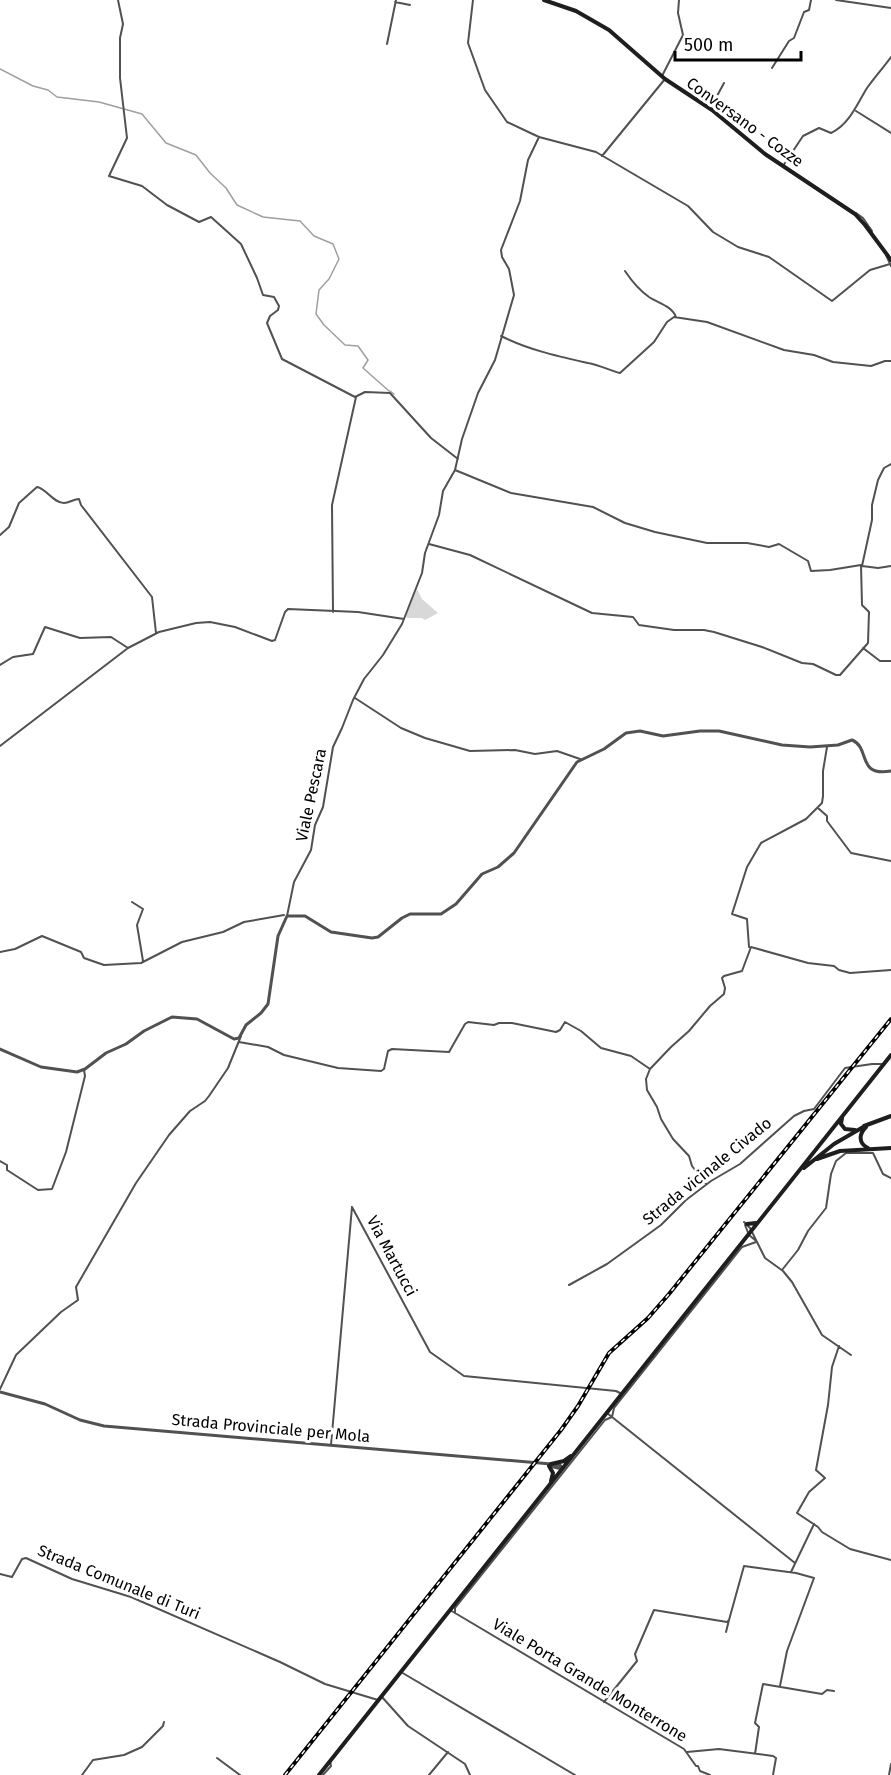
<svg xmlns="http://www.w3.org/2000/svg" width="891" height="1775" font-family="'Fira Sans',sans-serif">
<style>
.green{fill:#d8d8d8}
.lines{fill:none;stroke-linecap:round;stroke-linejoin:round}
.stream{stroke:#9f9f9f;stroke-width:1.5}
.minor{stroke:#515151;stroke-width:2}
.tertiary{stroke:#515151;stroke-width:3}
.secondary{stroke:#1e1e1e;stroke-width:4}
.rail-casing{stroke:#000;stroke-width:4}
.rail{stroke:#fff;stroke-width:1.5;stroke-dasharray:4.5;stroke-linecap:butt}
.labels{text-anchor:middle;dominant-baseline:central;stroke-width:6;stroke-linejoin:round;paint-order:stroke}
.street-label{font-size:16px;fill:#000;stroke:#fff}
</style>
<rect width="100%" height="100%" fill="#fff"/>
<path class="green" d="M417,589L422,599L438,613L425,620L422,618H407L406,616Z"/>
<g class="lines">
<path class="stream" d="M0,69L33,86L48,90L57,97L99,102L142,114L166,143L196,155L210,173L226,188L237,205L263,217L300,221L314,236L333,244L339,259L329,279L319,290L316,314L324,325L345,345L358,346L368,360L363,368L389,391
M390,391L394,394"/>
<path class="minor" d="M118,0L123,24L120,38V78L127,138L109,176L142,186L167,205L199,222L211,217L241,244L257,278L263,295L274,297L279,306L278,310L270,316L267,323L282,359L355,397L365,392L390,393L431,438L458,459
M836,0L891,8
M395,2L410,5
M387,44L396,0
M772,68L789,41L794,38L804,12L809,10L811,0
M662,76L683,35L678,13L679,0
M710,109L724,83
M856,111L891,133
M539,137L596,152L688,206L713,232L738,247L769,257L832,301L870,270L890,264
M602,156L665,79
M783,166L803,136L819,128L831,133C849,125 857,104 867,88C874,78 883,68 891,57
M856,213L863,218L872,231
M886,255L891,266
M625,271C631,280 639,290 649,297C658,303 672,306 676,317
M501,336C529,350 557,356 588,363C599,365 609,370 620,373L654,342L667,322L674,317L707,322L784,350L814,355L833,362L871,366L885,361H891
M891,464L884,468L878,480L872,505V520L862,566L878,568L891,566
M0,535L9,527L19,503L37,487C47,489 53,503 64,503C69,503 74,499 79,499L81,505L152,597L156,633
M429,544L470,555L592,613L633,617L639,625L674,630H704L714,632L762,647L802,663L813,664L836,675H840L868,643L869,612L862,605L861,565L830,570L811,571L808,561L779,544L769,547L747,543H707L655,532L625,523L593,507L511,493L455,470
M333,612L332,505L356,397
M863,648L880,661H891
M0,665L13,657L33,654L45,627L80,638L111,637L128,648
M355,698L401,728L425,738L470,751L515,750L535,754L557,751L580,759
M0,746L128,648L159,632L196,623L210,622L235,627L272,641L275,640L285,612L288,609L358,612L404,619
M818,808L827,816V821L851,853L891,861
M132,902L143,909L137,925L143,961
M287,916L294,882L311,850L315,825L323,807L333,747L342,728L353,700L364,679L383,655L402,624L422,573L425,553L439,515L443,491L455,470L462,439L478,393L495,360L514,295L509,269L502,257L501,250L520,201L528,160L539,137L507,122L485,90L468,43L473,0
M749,947L747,919L732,914L747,867L761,843L806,819L822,803L823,796V771L827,747
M0,952L15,949L42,936L81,952L84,958L104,965L141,963L182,942L223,932L244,922L284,915
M239,1042L268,1047L284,1055L338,1068L381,1071L384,1069L388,1051L392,1049L449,1052L465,1024L468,1022L494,1025L499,1023H512L556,1032L560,1030L565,1022L581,1031L601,1048L631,1056L650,1069
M0,1161L7,1165V1170L38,1190L52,1189L66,1152L85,1076L84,1070
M706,1184L692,1166L689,1156L673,1139L661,1119L657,1107L647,1090L646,1079L650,1069L671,1047L689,1031L710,1006L724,994L725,988L722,978L724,976L742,971L751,947L808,963L834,966L839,970L850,973L891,970
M352,1207L430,1352L464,1376L616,1391L622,1394
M744,1222L750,1228L765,1258L783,1271L792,1282L822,1335L851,1355
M745,1225L749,1235L755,1240
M782,1270L798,1250L808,1231L826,1208L831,1174L836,1161L846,1153H873L883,1174L891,1178
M569,1285L607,1264L661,1225L686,1200L711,1181L740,1164L794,1116L804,1111L814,1109L845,1068L872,1064H884
M839,1346L832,1367L828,1405L816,1470L825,1478L809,1492L797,1513L818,1527L822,1532L850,1549L891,1560
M0,1389L16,1355L61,1312L78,1300L76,1287L136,1183L169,1135L190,1111L205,1101L209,1096L228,1068L241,1036
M607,1413L795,1563
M331,1445L352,1207
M791,1572L814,1524
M0,1574L12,1577L22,1559L26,1558L72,1579L131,1597L280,1662L325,1684L378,1700
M450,1610L684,1749L696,1766H698L700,1771L710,1775
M455,1613V1608L605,1420L612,1417L614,1408L742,1247L756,1242
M726,1632L729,1620
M401,1672L575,1775
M382,1697L408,1726L465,1764L470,1775
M604,1702L637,1661L635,1654L654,1610L727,1622L729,1620L744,1566L796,1573L814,1578L787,1651L780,1686
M687,1752L719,1749L773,1756L776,1758L773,1775
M755,1754L759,1727L755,1723L763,1684L822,1694L827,1690L834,1691
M217,1758L240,1775
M82,1775L93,1760L124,1755L142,1747L163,1726L164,1722
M323,1775L331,1766L330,1761
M429,1775L448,1752
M889,1775L891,1764"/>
<path class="tertiary" d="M0,1049L41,1067L77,1072L85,1069L106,1053L126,1044L144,1031L172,1017L197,1019L234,1039L239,1038L246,1025L261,1013L268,1004L278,936L287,916H305L331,932L372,938L378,937L402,918L410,914H441L456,904L482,874L498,867L514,853L577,762L604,749L626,733L640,731L663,736L700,731H719L782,745L810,747L838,745L852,740C871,748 856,777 891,771
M0,1392L45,1404L80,1420L104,1426L551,1464L560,1465L562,1468
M550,1466L562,1469"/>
<path class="secondary" d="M544,0L576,11L609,30L665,79L712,110L765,154L855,214L865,225L891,260
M842,1118L841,1124L845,1129L855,1130
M864,1126L891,1116
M866,1127C859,1134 858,1143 868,1148
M817,1159L840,1151L891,1148
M804,1168L834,1144L865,1126
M747,1224L756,1223
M551,1464L564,1461L571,1456
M549,1466L553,1473L551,1481
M319,1775L891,1055"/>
<defs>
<path id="rail" d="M285,1775L561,1430L578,1406L609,1353L648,1318L669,1294L891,1019"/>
</defs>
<use href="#rail" class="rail-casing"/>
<use href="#rail" class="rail"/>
</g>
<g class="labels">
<g class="street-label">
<text transform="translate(745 122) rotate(36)">Conversano - Cozze</text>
<text transform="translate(311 795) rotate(-78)">Viale Pescara</text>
<text transform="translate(707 1171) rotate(-39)">Strada vicinale Civado</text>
<text transform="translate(392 1256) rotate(62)">Via Martucci</text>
<text transform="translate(271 1428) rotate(5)">Strada Provinciale per Mola</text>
<text transform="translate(119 1582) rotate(22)">Strada Comunale di Turi</text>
<text transform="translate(590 1680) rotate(31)">Viale Porta Grande Monterrone</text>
</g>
</g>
<path d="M675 51v9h126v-9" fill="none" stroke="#000000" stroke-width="3"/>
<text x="684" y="51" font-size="18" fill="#000000" stroke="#ffffff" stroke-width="4.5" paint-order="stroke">500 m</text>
</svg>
